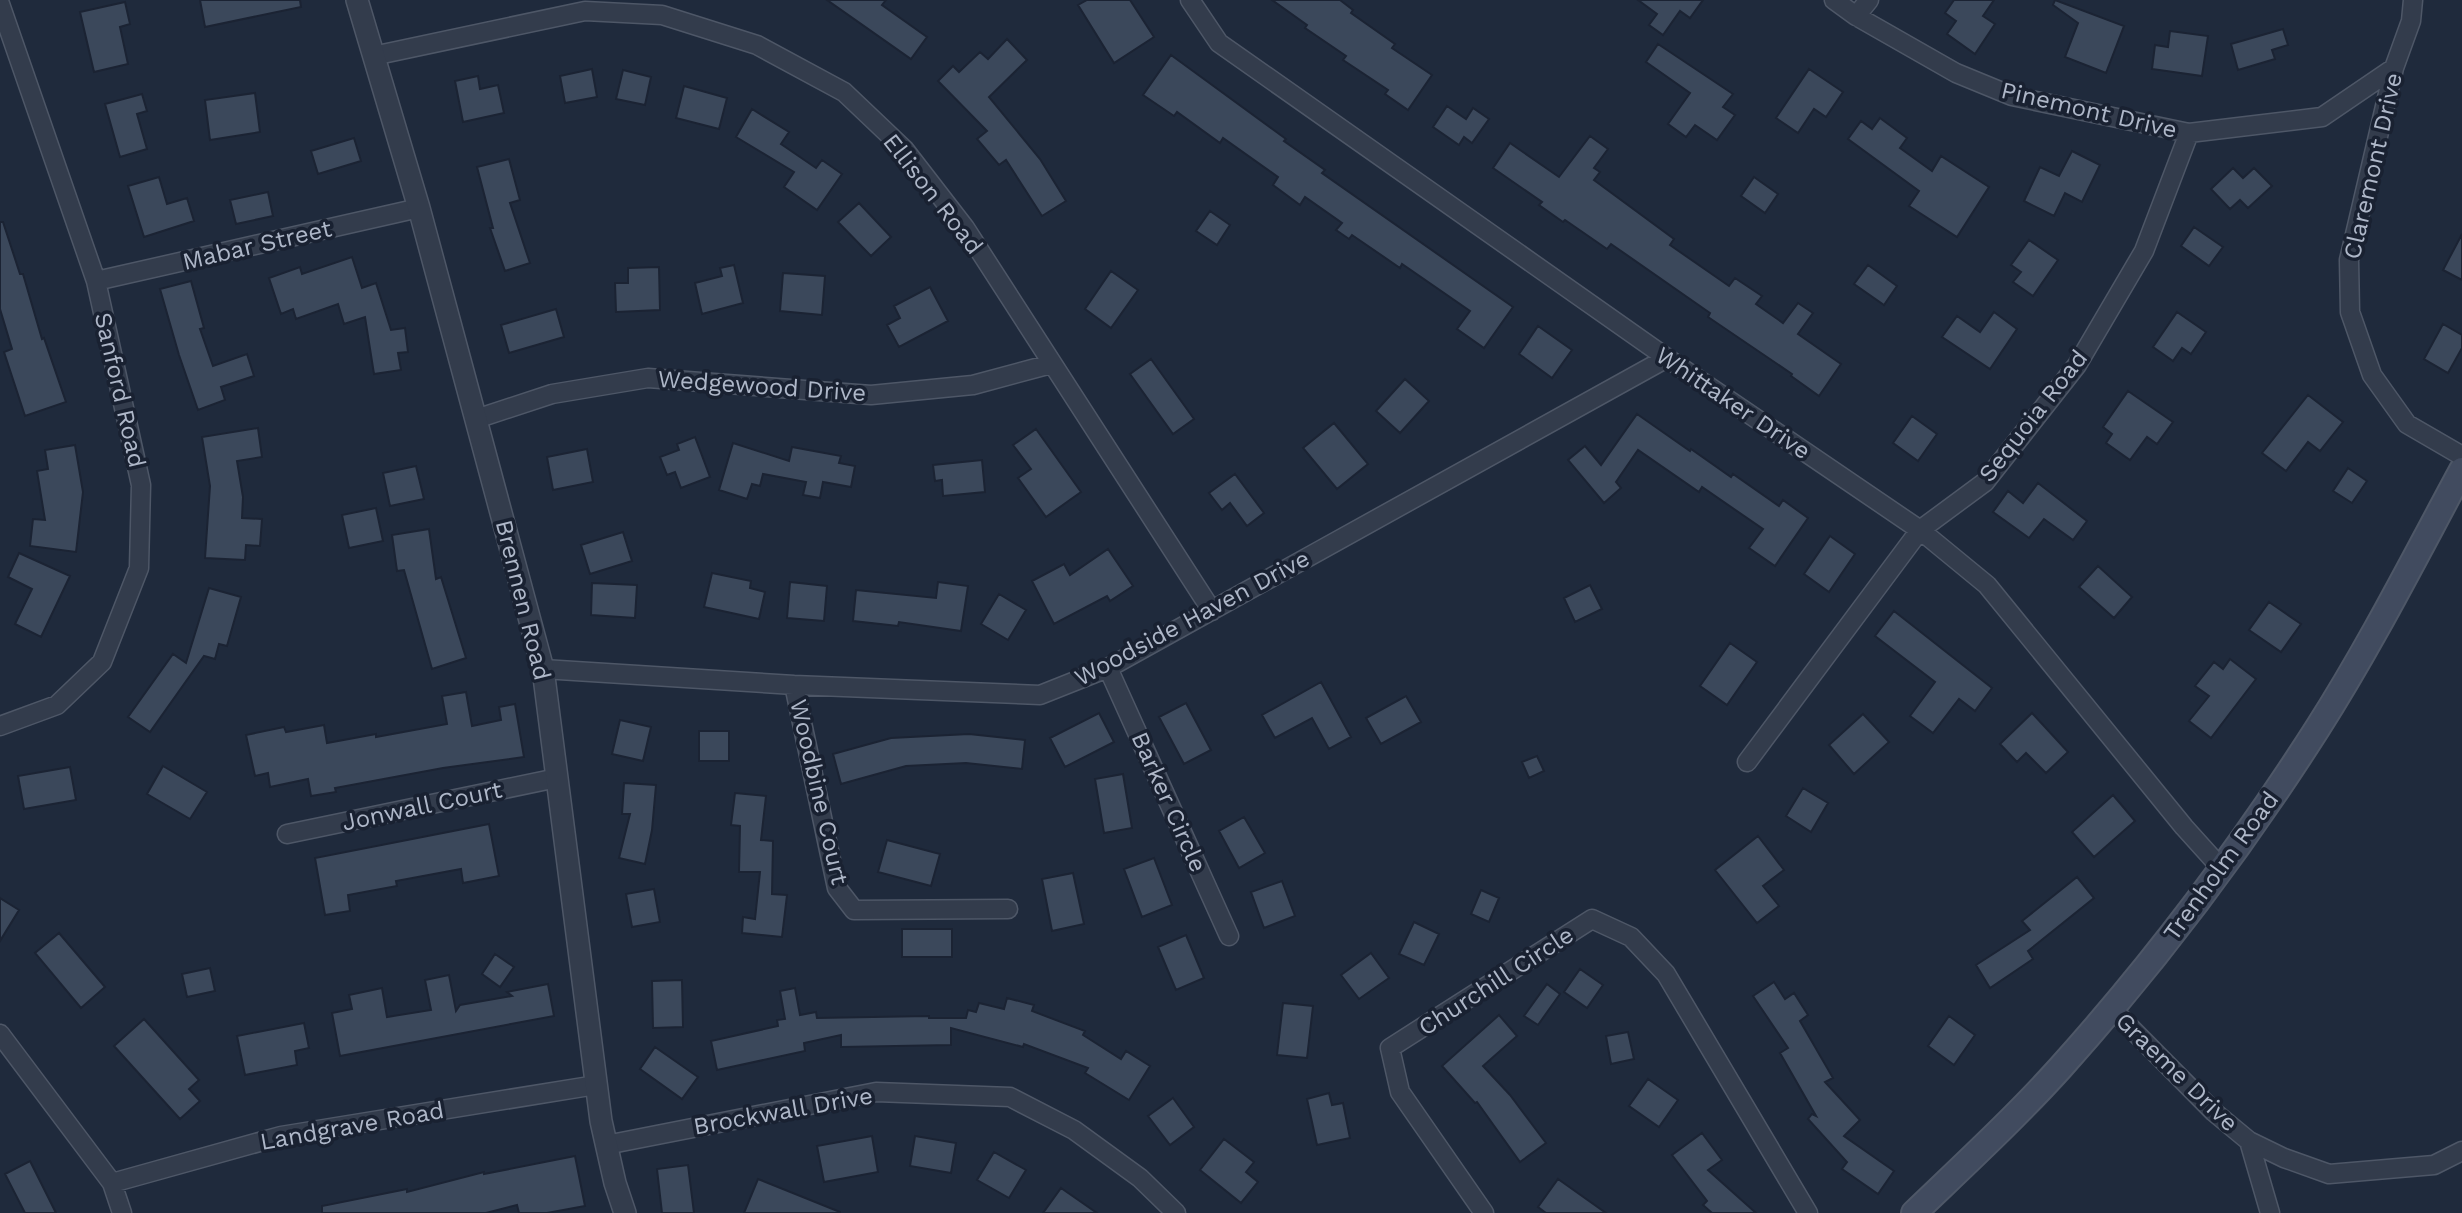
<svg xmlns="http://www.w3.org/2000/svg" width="2462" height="1213" font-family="'Work Sans',sans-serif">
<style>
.building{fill:#3b485b;stroke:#1b2333;stroke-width:2}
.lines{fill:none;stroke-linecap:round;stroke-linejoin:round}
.minor-casing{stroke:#4e5767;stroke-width:21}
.tertiary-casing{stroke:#4e5767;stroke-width:24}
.secondary-casing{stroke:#4e5767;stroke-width:28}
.minor{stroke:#333c4c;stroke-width:18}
.tertiary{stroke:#333c4c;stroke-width:21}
.secondary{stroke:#414b5f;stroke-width:24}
.labels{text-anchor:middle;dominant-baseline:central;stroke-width:7;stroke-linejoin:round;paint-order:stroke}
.street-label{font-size:24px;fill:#aeb7c8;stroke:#192131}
</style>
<rect width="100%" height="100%" fill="#1f2a3c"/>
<path class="building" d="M200,0H300L301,7L205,27Z
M827,0H886L882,5L927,37L911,59Z
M1087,0H1130L1154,37L1114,63L1078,5Z
M1272,0H1340L1353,10L1351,13L1395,44L1392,48L1432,75L1408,110L1385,94L1388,90L1343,60L1346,56L1305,28L1307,25Z
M1638,0H1703L1690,18L1680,11L1663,35L1649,25L1657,14Z
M1954,0H1994L1983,16L1995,24L1975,54L1947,34L1956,21L1945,13Z
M2055,0L2124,26L2106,73L2065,57L2078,23L2053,5Z
M125,2L130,24L120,27L128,64L94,72L80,12Z
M2283,29L2288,45L2272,50L2275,59L2238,70L2231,44Z
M2170,31L2208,36L2202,76L2152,69L2155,45L2168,47Z
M1007,39L1027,60L989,97L1040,159L1066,201L1042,216L1006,160L999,165L977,139L987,131L938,81L953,66L959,72L980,52L988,59Z
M1658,44L1733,94L1723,107L1735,115L1717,140L1695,125L1686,137L1668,124L1690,93L1646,62Z
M1171,55L1286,139L1284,141L1325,170L1322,173L1513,307L1484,348L1457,329L1470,311L1402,264L1400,268L1352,235L1349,239L1336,230L1342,223L1305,197L1300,205L1273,185L1278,177L1223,138L1220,143L1177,112L1174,116L1143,95Z
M592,69L597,97L565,103L560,76Z
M1809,69L1843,92L1826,117L1814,109L1798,133L1776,118Z
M623,70L651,77L645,105L616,99Z
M478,76L480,89L498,85L504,113L463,122L455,81Z
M684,86L727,98L719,129L676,118Z
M255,93L260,132L210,140L205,100Z
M142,94L147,111L137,114L147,149L120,157L105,104Z
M1447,106L1466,119L1473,108L1489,119L1472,143L1464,137L1459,145L1433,127Z
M752,109L789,132L781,144L816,168L822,160L842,174L817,210L784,187L794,172L736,137Z
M1880,118L1907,138L1900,148L1932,171L1941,156L1989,187L1957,237L1909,206L1919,191L1848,139L1861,121L1872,129Z
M1590,136L1608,149L1594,168L1600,172L1594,180L1674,239L1670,245L1729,286L1735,278L1762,296L1756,304L1783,323L1798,303L1813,313L1798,334L1841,364L1819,396L1791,376L1792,374L1708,317L1710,313L1611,244L1607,249L1565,220L1563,222L1539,205L1542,202L1493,168L1510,143L1559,177Z
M354,138L361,161L318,174L311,151Z
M2072,151L2100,165L2082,202L2065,193L2054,216L2024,201L2040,167L2059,176Z
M509,159L520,200L510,203L530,263L505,271L490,228H493L477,167Z
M2233,168L2243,178L2254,168L2272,186L2248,208L2240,200L2230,209L2211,189Z
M159,177L167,204L187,198L194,221L144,237L128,186Z
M1754,177L1778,194L1765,213L1741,196Z
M268,192L273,216L236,224L230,200Z
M859,203L891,237L871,256L838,222Z
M1210,211L1230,225L1217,245L1196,231Z
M0,222H3L20,274H23L42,339L44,338L66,402L25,416L4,352L12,349L0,309Z
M2194,227L2223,247L2209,266L2181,246Z
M2462,234V280L2443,270Z
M2029,240L2058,260L2033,296L2013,282L2021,272L2011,265Z
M352,257L362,288L376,283L391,330L405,328L408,352L398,353L401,370L374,374L365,317L344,324L338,304L296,319L293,309L281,314L269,278L300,267L302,274Z
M734,265L743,303L702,314L695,283L722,276L720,268Z
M1868,265L1897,286L1884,305L1854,284Z
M659,267L660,310L616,312L615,283H628V268Z
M1111,271L1138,290L1111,328L1085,309Z
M783,273L825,276L822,315L780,311Z
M191,281L204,328L200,329L213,366L247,354L254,376L221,387L225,400L198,410L179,355L160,289Z
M930,287L948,321L899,347L887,325L900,318L894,306Z
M556,309L564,337L509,353L501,325Z
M1994,312L2017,329L1990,369L1942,337L1957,316L1980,332Z
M2177,312L2206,332L2191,354L2182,348L2173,361L2153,347Z
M2443,324L2462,335V348L2448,373L2424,359Z
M1538,326L1572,350L1552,378L1519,354Z
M1151,359L1194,419L1173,434L1130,374Z
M1405,379L1429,401L1400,433L1376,411Z
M2128,391L2173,422L2157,444L2147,437L2130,460L2106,443L2112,434L2103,427Z
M2308,395L2343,422L2320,451L2308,442L2286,471L2262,453Z
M1637,414L1690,451L1691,449L1731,477L1733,474L1779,506L1783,500L1808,518L1775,566L1749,548L1763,529L1702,487L1699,492L1638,450L1616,482L1621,488L1604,503L1568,460L1585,446L1601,465Z
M1912,416L1937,434L1918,461L1893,443Z
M1334,423L1368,464L1337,489L1303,448Z
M258,428L262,457L237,461L243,497L242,518L262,519L260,546L246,545L245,560L205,558L210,486L202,437Z
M1036,429L1081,492L1046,517L1018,478L1031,469L1013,445Z
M695,437L710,477L681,488L675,472L667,475L660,457L679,450L677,444Z
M733,443L789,461L792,447L841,456L839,463L855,466L851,487L823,482L820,498L803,495L806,482L763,474L760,486L752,484L747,499L719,490Z
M75,445L83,492L76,552L30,546L33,519L45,520L37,471L48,469L45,450Z
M587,449L593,482L553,490L547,457Z
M982,460L985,492L943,496L942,480L935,481L933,465Z
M416,466L424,499L390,506L383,473Z
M2348,468L2367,481L2352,503L2333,491Z
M1235,474L1264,513L1247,526L1230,503L1222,510L1209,493Z
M2038,483L2087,521L2073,540L2044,519L2029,538L1993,512L2008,491L2023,503Z
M376,508L383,541L349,548L342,515Z
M429,529L436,579L441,577L466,658L432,669L404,570L397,571L392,535Z
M623,532L632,561L590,574L581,545Z
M1830,536L1855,554L1829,592L1804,574Z
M1108,549L1133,586L1110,601L1107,596L1054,624L1032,581L1064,564L1070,575Z
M19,553L70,576L41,637L15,624L32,589L8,577Z
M2098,566L2132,597L2114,618L2079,587Z
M712,573L751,581L750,588L765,592L759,619L704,607Z
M790,582L827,586L824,621L787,618Z
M938,582L968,586L961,631L899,622L898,626L853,621L856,590L936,598Z
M592,583L637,585L635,618L591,615Z
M1590,585L1602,609L1575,622L1564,598Z
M209,588L241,597L227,646L219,644L215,659L204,656L150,732L128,717L173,654L186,663Z
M999,594L1026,610L1008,640L981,624Z
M2269,602L2301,624L2281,652L2249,630Z
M1894,611L1992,688L1975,711L1959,699L1933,733L1910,716L1935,682L1875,636Z
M1730,643L1757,662L1727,705L1700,686Z
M2230,659L2256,679L2211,738L2189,721L2209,696L2195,686L2214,662L2223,669Z
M1321,682L1351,737L1329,749L1312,718L1275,738L1262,715Z
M466,692L472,726L501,720L499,707L515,704L524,757L443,768L335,788L336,792L311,796L308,779L270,787L268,773L255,776L246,735L284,727L286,732L324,725L327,743L376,734V737L447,724L442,696Z
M1406,696L1421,722L1381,744L1366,718Z
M1186,703L1211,750L1184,764L1159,717Z
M1099,713L1114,742L1065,767L1050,738Z
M2032,713L2068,752L2046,773L2026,753L2017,762L2000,744Z
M1863,714L1889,742L1854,774L1829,745Z
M620,720L651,727L643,761L612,754Z
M699,731H729V761H699Z
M969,734L1025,740L1022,769L966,763L906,766L841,784L833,754L891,738Z
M1537,756L1544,771L1529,778L1522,762Z
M163,766L207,792L190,819L147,794Z
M70,767L76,800L24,809L18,776Z
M1123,774L1132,828L1104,833L1095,779Z
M624,783L656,785L652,830L645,864L619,858L630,814H622Z
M1803,788L1828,803L1811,832L1786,816Z
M735,793L766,796L761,840L773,841L772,894L787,895L782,937L742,933L743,917L755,919L760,872H739L740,826L731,825Z
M2113,795L2135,821L2094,857L2072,832Z
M1244,817L1265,853L1239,868L1219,831Z
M489,824L499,876L463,883L461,869L396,881L397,886L348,895L350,911L325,915L315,858Z
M1758,836L1784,870L1763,886L1779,906L1757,923L1715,870Z
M887,840L940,854L931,886L878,872Z
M1154,858L1172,905L1142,917L1124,869Z
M1073,873L1084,924L1052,931L1042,879Z
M2077,877L2094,898L2028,951L2033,959L1990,988L1976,965L2030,930L2022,921Z
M1282,881L1295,916L1264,928L1251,892Z
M654,889L660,922L632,927L626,894Z
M1481,890L1499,898L1489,922L1471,914Z
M0,898L19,910L0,941Z
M1414,922L1439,934L1424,965L1399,954Z
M902,929H952V957H902Z
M59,933L105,987L81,1008L35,953Z
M1186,935L1204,978L1176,990L1158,947Z
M1371,953L1389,978L1359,999L1341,975Z
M495,954L514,967L500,987L482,974Z
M210,968L215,991L187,997L182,974Z
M1580,969L1603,985L1587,1008L1564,992Z
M449,975L456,1011L460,1005L512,996L507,992L548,984L554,1016L340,1056L332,1013L352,1009L349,995L382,988L387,1017L431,1010L425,980Z
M682,980L683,1027L653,1028L652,981Z
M1774,982L1785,999L1794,993L1808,1015L1800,1021L1833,1078L1825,1082L1860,1120L1844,1136L1894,1171L1878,1194L1842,1169L1847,1162L1808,1119L1812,1114L1816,1116L1780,1053L1788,1048L1753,996Z
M1547,984L1560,994L1538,1025L1524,1016Z
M795,988L800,1015L816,1012L817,1018L929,1016V1018H966L968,1010L976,1012L979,1003L1004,1009L1007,998L1034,1005L1032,1011L1085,1031L1083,1035L1121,1059L1126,1051L1150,1066L1129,1100L1085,1073L1088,1068L1024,1044L1023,1047L951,1028V1045L841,1047V1035L804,1043L805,1051L717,1070L711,1041L778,1026L777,1020L785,1019L780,991Z
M1283,1003L1313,1006L1307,1058L1277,1055Z
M1499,1015L1517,1036L1483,1066L1510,1095L1546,1143L1520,1162L1477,1102L1475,1103L1442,1066Z
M1949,1016L1975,1035L1954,1065L1928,1046Z
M144,1019L199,1080L189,1089L200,1101L180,1119L114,1046Z
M304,1023L309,1048L295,1051L297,1065L245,1075L237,1036Z
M1628,1032L1634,1059L1611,1064L1606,1036Z
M655,1047L698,1077L682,1099L640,1069Z
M1648,1079L1678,1100L1659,1127L1629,1106Z
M1329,1093L1332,1105L1343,1103L1350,1138L1317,1145L1307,1099Z
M1173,1098L1194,1127L1170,1145L1148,1116Z
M1702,1133L1722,1160L1708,1170L1756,1213H1712L1703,1205L1707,1201L1672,1155Z
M872,1136L878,1172L824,1182L817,1146Z
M915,1136L956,1143L951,1173L910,1166Z
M1224,1139L1254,1162L1246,1172L1258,1182L1241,1203L1200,1170Z
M994,1152L1026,1170L1009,1198L977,1180Z
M575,1156L585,1206L547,1213H519L517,1205L486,1213H322V1206L407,1189V1192L484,1172V1174Z
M30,1161L56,1213H25L5,1174Z
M688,1165L694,1213H662L657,1169Z
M758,1179L840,1212V1213H744Z
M1558,1179L1606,1213H1546L1538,1207Z
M1061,1188L1097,1213H1043Z"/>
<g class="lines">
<defs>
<path id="minor" d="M1190,0L1219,43L1667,358L1920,530L1987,585L2184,827L2221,868
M1834,0L1856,16L1956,73L2012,96L2189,133L2322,117L2394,68
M2413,0L2411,21L2394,68L2349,260L2350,312L2372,375L2407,424L2462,456
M0,4L96,281L141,485L139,568L102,662L57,705L0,726
M1856,16L1869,0
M373,56L585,11L662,15L757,45L844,92L904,149L965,228L1212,611
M96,281L419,208
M476,419L552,394L648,378L871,395L973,385L1051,364
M1108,668L1229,936
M543,669L794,685L1040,695L1108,668L1667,358
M794,685L837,888L854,910L1008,909
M1747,762L1920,530L1985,482L2077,365L2144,251L2189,133
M287,834L557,778
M2111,1008L2214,1112L2249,1141L2270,1213
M0,1034L112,1183L122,1213
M2249,1141L2284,1158L2329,1174L2434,1165L2462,1151
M606,1145L876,1092L1010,1097L1074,1130L1140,1178L1176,1213
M112,1183L281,1136L596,1085
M1484,1213L1400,1092L1390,1048L1592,919L1631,937L1666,974L1808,1213"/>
<path id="tertiary" d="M357,0L419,208L543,669L601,1121L615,1183L625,1213"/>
<path id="secondary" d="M1914,1213C1964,1165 2015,1118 2061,1067C2155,962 2241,848 2317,729C2370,646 2415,557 2462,470"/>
</defs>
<use href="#minor" class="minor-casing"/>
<use href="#tertiary" class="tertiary-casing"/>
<use href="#secondary" class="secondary-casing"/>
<use href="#minor" class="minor"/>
<use href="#tertiary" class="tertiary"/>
<use href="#secondary" class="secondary"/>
</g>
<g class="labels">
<g class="street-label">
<text transform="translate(2089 110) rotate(13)">Pinemont Drive</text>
<text transform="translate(2373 166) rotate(-77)">Claremont Drive</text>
<text transform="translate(933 194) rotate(52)">Ellison Road</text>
<text transform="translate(257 245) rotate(-13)">Mabar Street</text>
<text transform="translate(762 386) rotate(4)">Wedgewood Drive</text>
<text transform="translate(120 390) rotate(77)">Sanford Road</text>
<text transform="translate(1733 403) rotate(34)">Whittaker Drive</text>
<text transform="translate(2033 416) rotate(-52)">Sequoia Road</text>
<text transform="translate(523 600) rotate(76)">Brennen Road</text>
<text transform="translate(1192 618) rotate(-28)">Woodside Haven Drive</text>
<text transform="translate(819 792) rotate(77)">Woodbine Court</text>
<text transform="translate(1169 802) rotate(66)">Barker Circle</text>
<text transform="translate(422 806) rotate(-12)">Jonwall Court</text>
<text transform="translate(2221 866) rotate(-54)">Trenholm Road</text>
<text transform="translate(1496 981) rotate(-33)">Churchill Circle</text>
<text transform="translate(2177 1072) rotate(44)">Graeme Drive</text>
<text transform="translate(783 1111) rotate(-10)">Brockwall Drive</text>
<text transform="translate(352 1126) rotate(-10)">Landgrave Road</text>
</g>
</g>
</svg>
